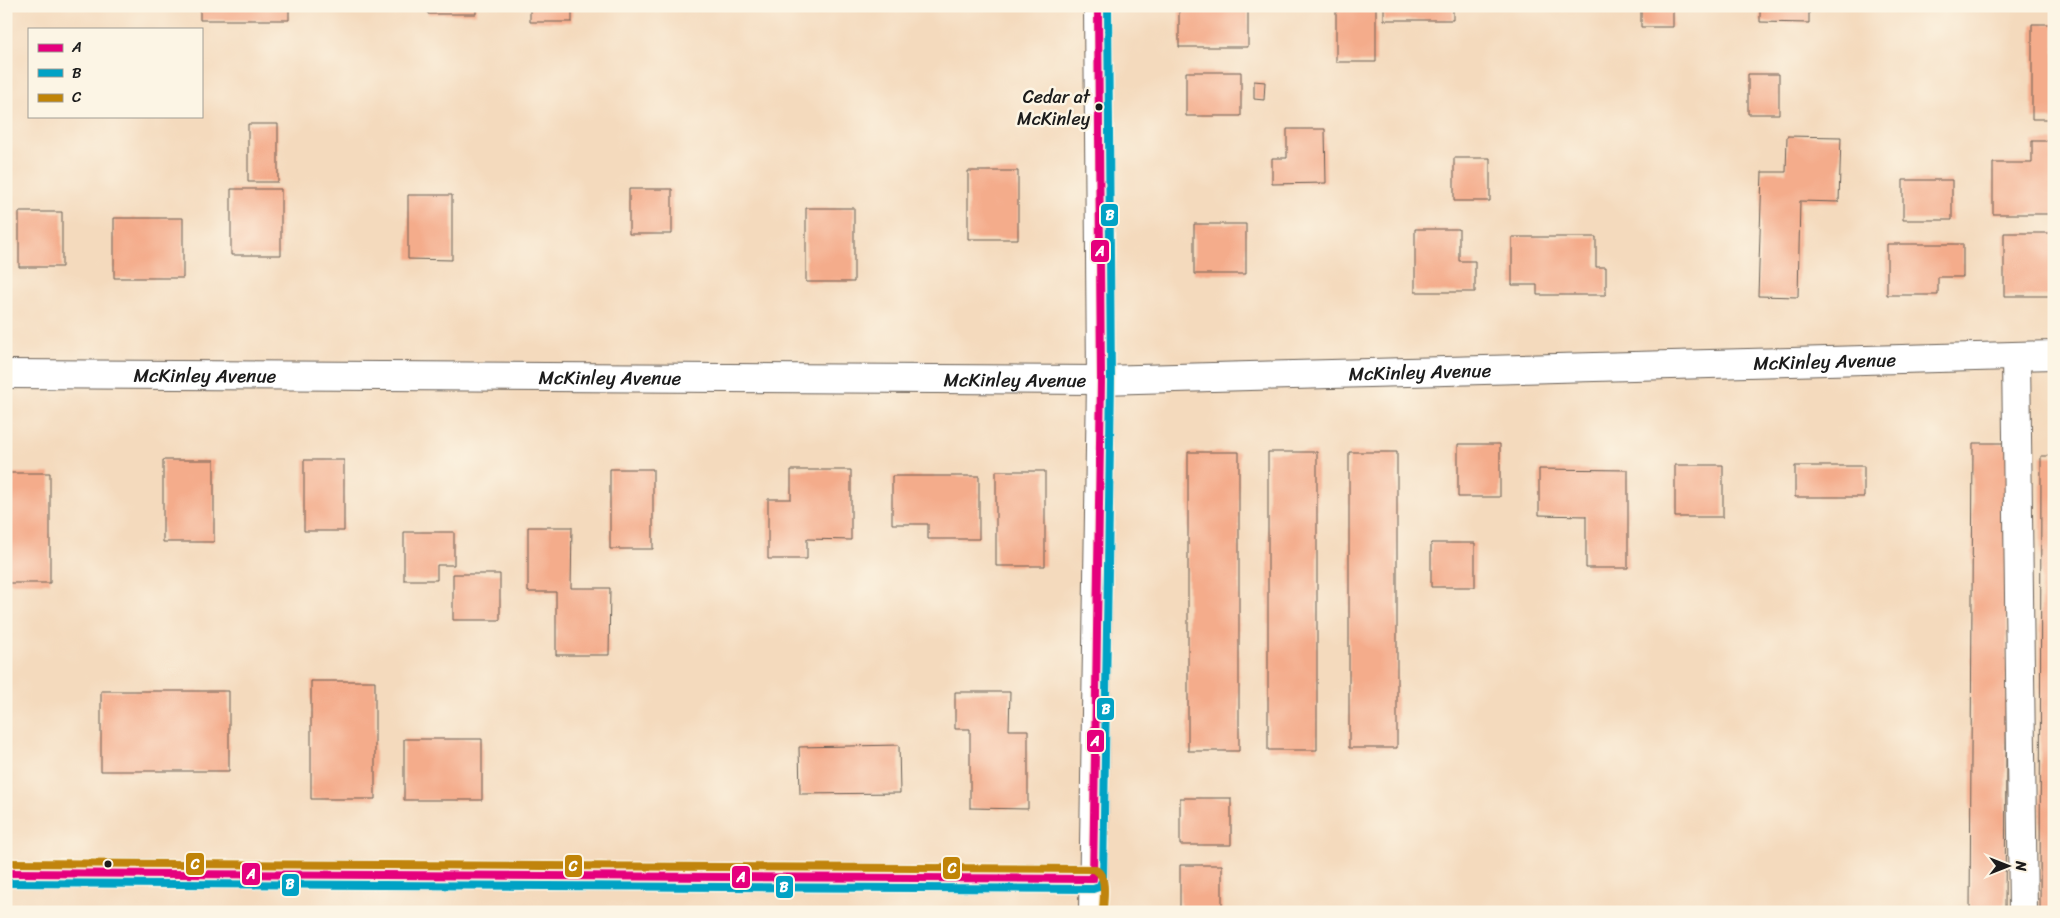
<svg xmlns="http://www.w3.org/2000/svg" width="2060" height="918" font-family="Sriracha,sans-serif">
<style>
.building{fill:#f4ac8b}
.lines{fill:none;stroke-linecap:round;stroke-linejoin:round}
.minor-casing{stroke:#685e54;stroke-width:30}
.minor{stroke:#fff;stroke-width:28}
.bus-1-casing{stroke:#fcf5e5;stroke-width:11}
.bus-2-casing{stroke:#fcf5e5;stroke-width:11}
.bus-3-casing{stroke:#fcf5e5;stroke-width:11}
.bus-1{stroke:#e5007d;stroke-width:8}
.bus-2{stroke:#01a2c5;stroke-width:8}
.bus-3{stroke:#c08407;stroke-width:8}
.bus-dot{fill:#1c1c1c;stroke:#fcf5e5;stroke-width:2}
.labels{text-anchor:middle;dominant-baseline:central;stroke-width:5;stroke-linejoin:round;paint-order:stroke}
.bus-label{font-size:18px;fill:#1c1c1c;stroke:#fcf5e5;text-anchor:end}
.street-label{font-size:19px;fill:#1c1c1c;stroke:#fcf5e5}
.line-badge{stroke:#fcf5e5;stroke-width:2}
.badge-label{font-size:14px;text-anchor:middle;font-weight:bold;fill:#fff}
</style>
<rect width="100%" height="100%" fill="#fcf5e5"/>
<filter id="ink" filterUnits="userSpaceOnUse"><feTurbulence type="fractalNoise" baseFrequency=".02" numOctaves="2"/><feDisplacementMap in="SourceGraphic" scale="10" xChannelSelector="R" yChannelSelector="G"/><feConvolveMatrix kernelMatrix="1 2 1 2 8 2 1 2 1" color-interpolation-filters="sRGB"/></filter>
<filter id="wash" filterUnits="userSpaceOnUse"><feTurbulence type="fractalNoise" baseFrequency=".0096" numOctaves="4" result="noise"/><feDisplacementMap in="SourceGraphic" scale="20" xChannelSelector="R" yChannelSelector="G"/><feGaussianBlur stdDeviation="1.12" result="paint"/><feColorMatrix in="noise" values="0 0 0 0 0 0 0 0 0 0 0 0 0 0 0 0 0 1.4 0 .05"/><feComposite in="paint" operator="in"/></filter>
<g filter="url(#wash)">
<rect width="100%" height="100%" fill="#f4dabd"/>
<g id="blocks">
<path class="building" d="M200,6H289V20H200Z
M428,6H476V14H428Z
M530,6H572V22H530Z
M1179,6H1248V47H1179Z
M1336,6H1376V62H1336Z
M1384,6H1453V20H1384Z
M1641,6H1673V27H1641Z
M1760,6H1809V23L1760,22Z
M2032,24H2054V119H2032Z
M1186,72H1241V116H1186Z
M1748,74H1779V114H1748Z
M1254,81L1265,82L1264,100L1254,99Z
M248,124H278V182H248Z
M1287,129H1325L1326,183L1272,184V158H1287Z
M1787,136L1841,137L1839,202L1800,201L1798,297L1758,296L1762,172H1786Z
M2032,141H2054V214H1993V163H2032Z
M1454,158H1490V201H1454Z
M968,171H1018V239H968Z
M1903,180H1952V220H1903Z
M231,189H281V255H231Z
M629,189H672V234H629Z
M408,195H452V260L408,259Z
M806,208H854V282H806Z
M19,212H62V267H19Z
M114,218H183V278H114Z
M1194,224H1246V274H1194Z
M1415,229H1459V261H1475V292H1415Z
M2004,233H2054V296H2004Z
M1512,237H1596V267H1606V295H1537V285H1512Z
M1887,244H1963V277H1938V295H1887Z
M1973,443H2008L2005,912H1970Z
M1458,444H1500V497H1458Z
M1188,452H1239V751H1188Z
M1268,452H1317V750H1268Z
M1349,452H1397V748H1349Z
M2041,456H2054V912H2040Z
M163,460H214V542H163Z
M304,460H344V531H304Z
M1675,465H1723V517H1675Z
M1795,466H1864V497H1795Z
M610,469H653V549H610Z
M1539,469L1628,470V568H1586V516L1539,515Z
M791,470H851V540L807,539V559H768V499H791Z
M996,471H1045V566H996Z
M6,473H50V583H6Z
M892,476H979V539H928V524H892Z
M528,527H572L571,588H610L609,655H556V592H528Z
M404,532H454V565H437V580H404Z
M1431,543H1475V587H1431Z
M453,574H500V620H453Z
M311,681H375V799H311Z
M101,691H229V771H101Z
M955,692H1010L1009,730H1028V809L970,808V729H955Z
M404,739H482V800H404Z
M899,745L900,793L800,794L799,747Z
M1180,798H1231V845H1180Z
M1180,865H1222V912H1180Z"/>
</g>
</g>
<g filter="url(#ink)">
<use href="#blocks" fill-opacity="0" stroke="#685e54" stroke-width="1"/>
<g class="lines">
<defs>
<g id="minor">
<path d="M2016,356L2023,912"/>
<path id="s1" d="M6,374L1101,380L2054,355"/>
<path d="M6,873L1093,879"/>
<path d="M1093,912L1101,380L1098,6"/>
</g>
</defs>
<use href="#minor" class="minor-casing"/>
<use href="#minor" class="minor"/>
<defs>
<path id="bus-1" d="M6,873L1093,879L1101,380L1098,6"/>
<path id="bus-2" d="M6,883L1093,889L1099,887L1103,879L1111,380L1108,6"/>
<path id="bus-3" d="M6,863L1093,869C1109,873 1103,899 1103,912"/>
</defs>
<use href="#bus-1" class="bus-1-casing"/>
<use href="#bus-2" class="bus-2-casing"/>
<use href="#bus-3" class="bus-3-casing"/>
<use href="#bus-1" class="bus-1"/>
<use href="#bus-2" class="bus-2"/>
<use href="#bus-3" class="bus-3"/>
</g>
</g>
<g class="bus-dot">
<circle cx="1099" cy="107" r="4.5"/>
<circle cx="108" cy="864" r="4.5"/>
</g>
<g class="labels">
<g class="bus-label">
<text x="1090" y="97">Cedar at<tspan x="1090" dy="22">McKinley</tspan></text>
</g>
<g class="street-label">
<text stroke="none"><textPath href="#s1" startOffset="1819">McKinley Avenue</textPath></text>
<text stroke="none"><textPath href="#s1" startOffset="1414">McKinley Avenue</textPath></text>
<text stroke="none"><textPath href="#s1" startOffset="199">McKinley Avenue</textPath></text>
<text stroke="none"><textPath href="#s1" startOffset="604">McKinley Avenue</textPath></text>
<text stroke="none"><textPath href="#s1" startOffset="1009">McKinley Avenue</textPath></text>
</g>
</g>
<g class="line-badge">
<rect x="1100" y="203" width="19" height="24" rx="5" fill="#01a2c5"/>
<rect x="1090" y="239" width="20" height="24" rx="5" fill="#e5007d"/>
<rect x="1096" y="697" width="19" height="24" rx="5" fill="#01a2c5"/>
<rect x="1086" y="729" width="19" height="24" rx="5" fill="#e5007d"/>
<rect x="185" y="852" width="20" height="24" rx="5" fill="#c08407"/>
<rect x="564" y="854" width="19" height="24" rx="5" fill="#c08407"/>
<rect x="942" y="856" width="19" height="24" rx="5" fill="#c08407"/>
<rect x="241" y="862" width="20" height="24" rx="5" fill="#e5007d"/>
<rect x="731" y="865" width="20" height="24" rx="5" fill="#e5007d"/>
<rect x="281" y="873" width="19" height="24" rx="5" fill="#01a2c5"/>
<rect x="775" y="875" width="19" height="24" rx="5" fill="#01a2c5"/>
</g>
<g class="badge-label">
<text x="1110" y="220">B</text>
<text x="1100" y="256">A</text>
<text x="1106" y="714">B</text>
<text x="1095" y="746">A</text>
<text x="195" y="869">C</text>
<text x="573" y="871">C</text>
<text x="952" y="873">C</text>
<text x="251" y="879">A</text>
<text x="741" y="882">A</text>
<text x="290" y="889">B</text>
<text x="784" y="892">B</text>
</g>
<rect width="2060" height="918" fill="none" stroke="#fcf5e5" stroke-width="25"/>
<rect x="28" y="28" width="175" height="90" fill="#fcf5e5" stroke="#a29e95"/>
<rect x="38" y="44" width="25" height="8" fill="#e5007d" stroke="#a29e95"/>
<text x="72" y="52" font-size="15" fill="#1c1c1c">A</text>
<rect x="38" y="69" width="25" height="8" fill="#01a2c5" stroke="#a29e95"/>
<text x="72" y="78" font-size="15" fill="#1c1c1c">B</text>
<rect x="38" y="94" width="25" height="8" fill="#c08407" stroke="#a29e95"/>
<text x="72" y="102" font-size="15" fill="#1c1c1c">C</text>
<g transform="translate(2008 866) rotate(90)" stroke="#fcf5e5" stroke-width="4" paint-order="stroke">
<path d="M0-4L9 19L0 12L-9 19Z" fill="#1c1c1c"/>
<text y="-8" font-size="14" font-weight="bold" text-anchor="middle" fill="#1c1c1c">N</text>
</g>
</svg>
